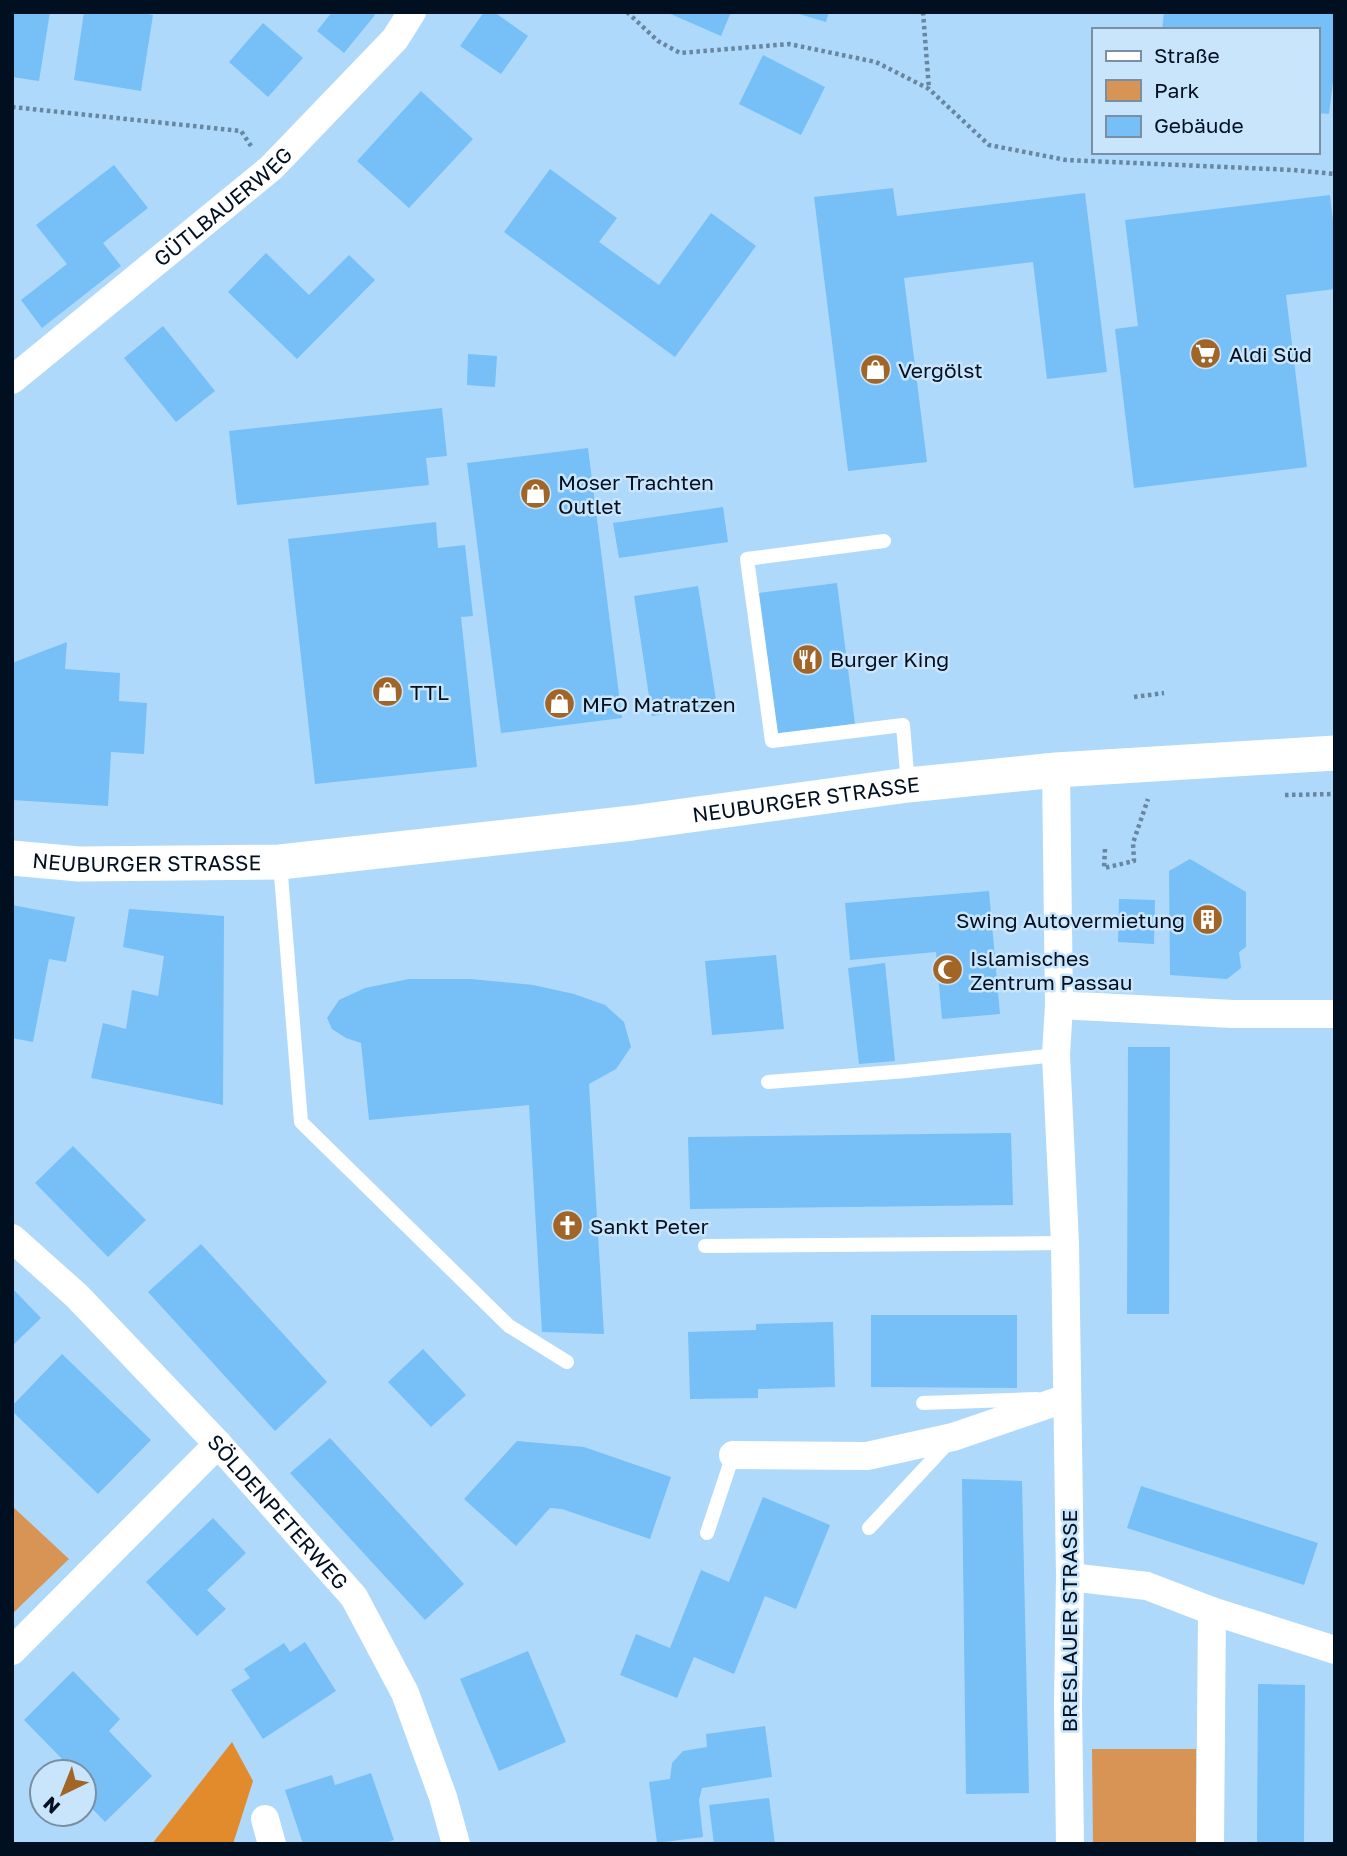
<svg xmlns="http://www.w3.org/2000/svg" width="1347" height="1856" font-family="'Golos Text',sans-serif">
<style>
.green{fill:#d79454}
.forest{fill:#e28b2c}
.building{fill:#76bff7}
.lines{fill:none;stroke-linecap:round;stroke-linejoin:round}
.path{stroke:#6787a1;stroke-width:4.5;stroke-dasharray:3.5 3.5;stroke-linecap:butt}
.service{stroke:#fff;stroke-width:14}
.minor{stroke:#fff;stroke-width:28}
.tertiary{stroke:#fff;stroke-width:35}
.labels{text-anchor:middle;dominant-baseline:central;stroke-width:5;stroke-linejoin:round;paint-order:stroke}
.street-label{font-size:21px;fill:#001020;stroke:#c9e5fc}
.poi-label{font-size:21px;fill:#001020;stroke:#c9e5fc;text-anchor:start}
</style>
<rect width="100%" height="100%" fill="#afd9fb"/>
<path class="green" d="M12,1506L69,1559L12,1614Z
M1092,1749H1196V1844H1093Z"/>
<path class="forest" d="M232,1742L253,1781L233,1844H152Z"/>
<path class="building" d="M12,12H50L39,81L12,77Z
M84,12H136L153,15L141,91L74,80Z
M332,12H371L375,15L344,53L317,31Z
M484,12H494L528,36L501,74L460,46Z
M666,12H731L721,36Z
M792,12H829L826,22Z
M1164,12H1335V65L1329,114L1317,113V30H1162Z
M263,23L303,58L268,97L229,62Z
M763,55L825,87L801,135L739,104Z
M421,91L473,139L409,208L357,161Z
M114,165L148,208L103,243L121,266L42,328L21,300L67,264L36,225Z
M550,169L617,218L599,242L659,285L711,213L756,246L675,357L504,232Z
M893,188L897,216L1085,193L1107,372L1047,379L1033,262L904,278L927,462L848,471L814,197Z
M1330,195L1335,238V289L1286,295L1307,467L1134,488L1115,329L1138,326L1125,220Z
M266,253L309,295L349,255L375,280L297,359L228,292Z
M163,326L215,391L176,422L124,358Z
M468,354L497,356L495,387L467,385Z
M442,408L447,456L426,458L429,485L237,505L229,431Z
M588,448L622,718L501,733L467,463Z
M723,507L728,542L619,558L613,523Z
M436,522L438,548L465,545L473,616L461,617L477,767L315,784L288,539Z
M837,583L855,724L777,734L759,593Z
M698,586L717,706L652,716L634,596Z
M67,642L65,669L120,673L119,701L147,703L144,754L111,752L108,806L12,800V663Z
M1190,859L1246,892V947L1239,952L1241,968L1227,979L1170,975L1169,871Z
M989,891L1000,1014L942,1019L936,952L850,960L845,903Z
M1119,899L1155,900L1154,944L1118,942Z
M12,905L75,917L66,962L49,959L33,1042L12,1038Z
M129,909L224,916L223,1105L91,1078L103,1023L126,1029L132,990L158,996L164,956L123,947Z
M776,955L784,1029L712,1035L705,961Z
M885,963L895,1061L859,1064L848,968Z
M409,979H471L533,985L574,994L605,1005L624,1022L631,1047L616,1069L589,1084L604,1334L542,1332L529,1105L369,1120L361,1043L346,1038L332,1029L327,1018L339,1000L365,988Z
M1128,1047H1170L1169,1314H1127Z
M1011,1133L1013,1205L690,1209L688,1137Z
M73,1146L146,1220L108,1257L35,1183Z
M201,1244L327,1382L275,1431L148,1292Z
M12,1288L41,1318L12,1346Z
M871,1315H1017V1388L871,1387Z
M833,1322L835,1387L758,1389V1398L690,1399L688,1332L756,1330V1324Z
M423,1349L466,1395L431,1427L388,1382Z
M62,1354L151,1440L98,1494L12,1411V1406Z
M330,1438L464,1584L425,1620L290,1473Z
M517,1441L584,1447L671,1477L650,1539L562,1509L550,1508L516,1546L464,1499Z
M962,1479L1022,1481L1029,1793L966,1794Z
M1141,1486L1318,1543L1304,1585L1127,1528Z
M763,1497L830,1525L796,1609L765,1596L734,1674L694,1657L677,1698L620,1675L636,1634L670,1648L701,1570L729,1582Z
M213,1518L246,1553L207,1590L226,1609L197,1636L146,1582Z
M305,1642L336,1691L263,1739L231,1690L250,1678L244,1669L284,1643L290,1652Z
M528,1651L566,1742L499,1771L460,1679Z
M73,1671L120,1719L109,1731L152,1776L105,1822L84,1800V1772H61L68,1765L24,1720Z
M1258,1684L1305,1685L1304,1844H1257Z
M765,1726L772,1777L702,1788L699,1800L703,1837L657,1843L649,1782L670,1779L672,1763L683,1751L707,1747L706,1734Z
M371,1773L394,1840L383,1844H303L285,1790L332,1775L335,1785Z
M769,1798L775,1844H714L709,1805Z"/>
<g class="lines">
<path class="path" d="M627,12L658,41L680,53L789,44L876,62L929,89L989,145L1066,160L1293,170L1335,174
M923,12L929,89
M12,107L241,131L251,146
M1134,697L1164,693
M1285,795L1335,794
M1105,849L1104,868L1134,861L1133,843L1148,799"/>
<path class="service" d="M884,541L747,559L772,741L903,725L908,785
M280,863L301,1122L509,1326L567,1362
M768,1082L906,1071L1056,1055
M705,1246L1065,1243
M923,1403L1037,1399
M869,1528L948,1443
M707,1533L733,1455"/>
<g class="minor">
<path id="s1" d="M12,380L271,168L395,39L412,12"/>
<path d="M1056,770L1059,1005L1056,1055L1065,1243L1070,1577L1068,1704L1070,1844"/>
<path d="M1059,1005L1233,1014H1335"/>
<path id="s2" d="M12,1238L77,1296L218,1444L354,1597L405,1693L443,1797L456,1844"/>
<path d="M733,1455L867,1456L953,1437L1067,1398"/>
<path d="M1070,1577L1147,1586L1212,1611L1335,1650"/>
<path d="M12,1651L218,1444"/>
<path d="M265,1819L272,1844"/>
<path d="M1210,1844L1212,1611"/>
</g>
<path class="tertiary" id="s3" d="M12,858L79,864L280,862L632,823L908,785L1056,770L1335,753"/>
</g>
<defs>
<symbol id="supermarket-disc" viewBox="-11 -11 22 22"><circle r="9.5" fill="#a16528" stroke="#c9e5fc"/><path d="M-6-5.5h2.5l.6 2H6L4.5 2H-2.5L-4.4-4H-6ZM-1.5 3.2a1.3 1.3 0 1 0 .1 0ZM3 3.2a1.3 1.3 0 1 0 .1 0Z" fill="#fff"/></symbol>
<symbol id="shop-disc" viewBox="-11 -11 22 22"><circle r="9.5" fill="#a16528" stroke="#c9e5fc"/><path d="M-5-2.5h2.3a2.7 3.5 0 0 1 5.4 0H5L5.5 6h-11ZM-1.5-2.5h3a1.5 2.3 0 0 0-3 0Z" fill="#fff"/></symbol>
<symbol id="restaurant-disc" viewBox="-11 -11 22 22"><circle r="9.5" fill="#a16528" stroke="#c9e5fc"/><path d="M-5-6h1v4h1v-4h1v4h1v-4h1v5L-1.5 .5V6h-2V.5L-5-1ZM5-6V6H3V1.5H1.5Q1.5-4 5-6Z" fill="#fff"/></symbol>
<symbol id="building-disc" viewBox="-11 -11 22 22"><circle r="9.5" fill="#a16528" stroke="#c9e5fc"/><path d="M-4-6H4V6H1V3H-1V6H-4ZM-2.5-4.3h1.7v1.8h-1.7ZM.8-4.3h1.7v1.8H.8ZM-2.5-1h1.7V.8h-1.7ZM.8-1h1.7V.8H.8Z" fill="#fff"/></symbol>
<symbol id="mosque-disc" viewBox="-11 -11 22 22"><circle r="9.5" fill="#a16528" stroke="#c9e5fc"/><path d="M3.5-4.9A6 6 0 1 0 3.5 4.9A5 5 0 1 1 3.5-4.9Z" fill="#fff"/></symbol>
<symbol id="church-disc" viewBox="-11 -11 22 22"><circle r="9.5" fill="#a16528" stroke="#c9e5fc"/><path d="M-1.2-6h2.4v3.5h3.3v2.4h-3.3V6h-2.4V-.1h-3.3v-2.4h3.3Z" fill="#fff"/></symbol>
</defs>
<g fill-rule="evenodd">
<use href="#supermarket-disc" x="1188" y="336" width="35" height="35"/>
<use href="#shop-disc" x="858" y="352" width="35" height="35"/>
<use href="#shop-disc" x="518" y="476" width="35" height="35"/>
<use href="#restaurant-disc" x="790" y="642" width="35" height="35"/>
<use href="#shop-disc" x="370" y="674" width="35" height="35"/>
<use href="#shop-disc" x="542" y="686" width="35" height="35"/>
<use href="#building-disc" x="1190" y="902" width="35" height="35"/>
<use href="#mosque-disc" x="930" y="952" width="35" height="35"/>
<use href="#church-disc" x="550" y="1208" width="35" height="35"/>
</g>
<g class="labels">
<g class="street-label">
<text stroke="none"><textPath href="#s1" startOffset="273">GÜTLBAUERWEG</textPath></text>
<text stroke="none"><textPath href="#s3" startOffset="798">NEUBURGER STRASSE</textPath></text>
<text stroke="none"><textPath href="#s3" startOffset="135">NEUBURGER STRASSE</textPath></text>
<text stroke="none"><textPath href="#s2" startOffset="382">SÖLDENPETERWEG</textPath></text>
<text transform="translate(1069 1621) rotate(-90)">BRESLAUER STRASSE</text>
</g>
<g class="poi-label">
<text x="1229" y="354">Aldi Süd</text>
<text x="898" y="370">Vergölst</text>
<text x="558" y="482">Moser Trachten<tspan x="558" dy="24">Outlet</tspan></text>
<text x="830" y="659">Burger King</text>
<text x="410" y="692">TTL</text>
<text x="582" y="704">MFO Matratzen</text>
<text x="1185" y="920" text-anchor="end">Swing Autovermietung</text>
<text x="970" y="958">Islamisches<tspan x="970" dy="24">Zentrum Passau</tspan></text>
<text x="590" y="1226">Sankt Peter</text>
</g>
</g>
<rect width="1347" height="1856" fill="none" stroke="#001020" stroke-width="28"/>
<rect x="1092" y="28" width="228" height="126" fill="#c9e5fc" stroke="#7990a4" stroke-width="2"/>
<rect x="1106" y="51" width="35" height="10" fill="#ffffff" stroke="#7990a4" stroke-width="2"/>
<text x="1154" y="63" font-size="21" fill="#001020">Straße</text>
<rect x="1106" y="80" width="35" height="21" fill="#d79454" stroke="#7990a4" stroke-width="2"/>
<text x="1154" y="98" font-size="21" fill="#001020">Park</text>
<rect x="1106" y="116" width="35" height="21" fill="#76bff7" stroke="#7990a4" stroke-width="2"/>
<text x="1154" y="133" font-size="21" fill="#001020">Gebäude</text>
<g transform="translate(63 1793) rotate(223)"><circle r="33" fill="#c9e5fc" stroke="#7990a4" stroke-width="2"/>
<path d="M0-5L12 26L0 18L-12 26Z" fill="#a16528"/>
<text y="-10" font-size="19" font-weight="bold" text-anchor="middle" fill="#001020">N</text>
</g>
</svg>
